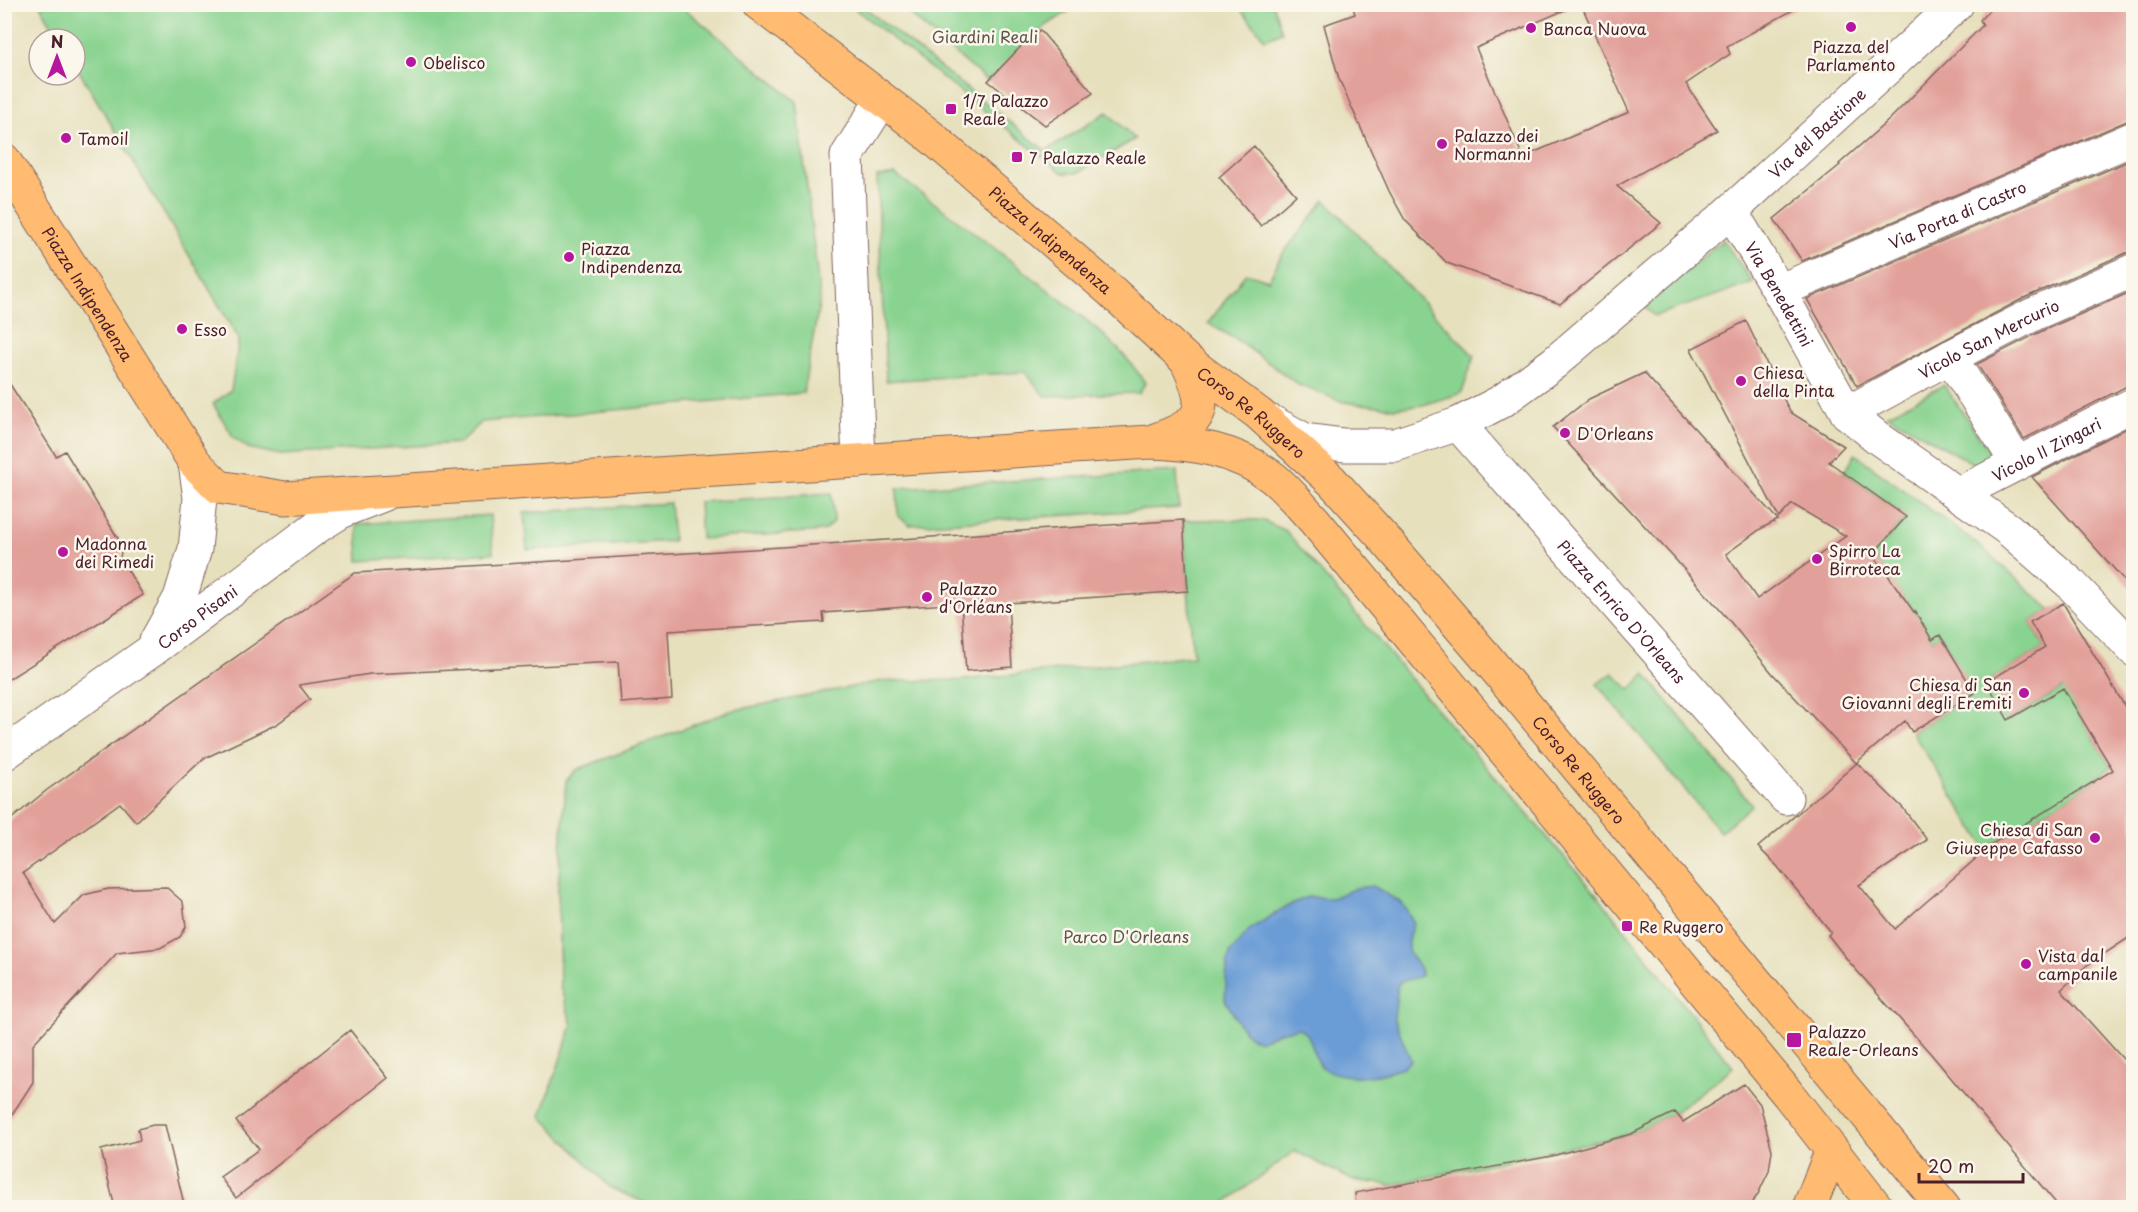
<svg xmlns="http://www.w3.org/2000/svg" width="2138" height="1212" font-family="'Playpen Sans',sans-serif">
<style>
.green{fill:#89d390;stroke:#6a795e;stroke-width:1.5}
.water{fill:#6a9cd5;stroke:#5a5e80;stroke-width:1.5}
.building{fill:#e2a09a}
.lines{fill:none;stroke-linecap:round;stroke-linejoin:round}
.minor-casing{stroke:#81635e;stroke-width:35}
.major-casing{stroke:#81635e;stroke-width:35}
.minor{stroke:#fff;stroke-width:33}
.major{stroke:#febb71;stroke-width:33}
.poi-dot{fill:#b5179e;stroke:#fbf7ec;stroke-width:2}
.labels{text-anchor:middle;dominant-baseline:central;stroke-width:5;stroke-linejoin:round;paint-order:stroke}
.poi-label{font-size:16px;fill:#4a1f2b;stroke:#fbf7ec;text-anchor:start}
.park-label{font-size:16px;fill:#5d5549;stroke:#fbf7ec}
.street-label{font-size:16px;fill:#4a1f2b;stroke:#fbf7ec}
</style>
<rect width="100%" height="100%" fill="#fbf7ec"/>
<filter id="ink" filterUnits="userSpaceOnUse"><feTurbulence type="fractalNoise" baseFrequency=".0167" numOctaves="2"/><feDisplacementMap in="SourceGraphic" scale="12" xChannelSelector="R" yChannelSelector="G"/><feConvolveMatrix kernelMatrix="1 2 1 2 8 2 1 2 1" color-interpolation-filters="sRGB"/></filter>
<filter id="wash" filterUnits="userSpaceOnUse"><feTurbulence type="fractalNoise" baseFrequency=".008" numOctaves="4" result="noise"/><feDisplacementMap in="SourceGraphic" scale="24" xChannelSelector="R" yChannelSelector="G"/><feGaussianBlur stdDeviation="1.35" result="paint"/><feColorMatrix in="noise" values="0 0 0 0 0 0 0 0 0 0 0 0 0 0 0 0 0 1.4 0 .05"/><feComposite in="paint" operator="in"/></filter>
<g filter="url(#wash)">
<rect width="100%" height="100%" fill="#e6e0bd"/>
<path class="green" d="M40,5H680L797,102L820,299L803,393L482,422L460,443L280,455L248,448L234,438L213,404L231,390L239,339L75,64V39H60Z
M850,5H861L1046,151L1107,112L1135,139L1077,173H1063Z
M899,5H1078L1044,27L1037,38L987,81Z
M1237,5H1273L1282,32L1265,39Z
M895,174C946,211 996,249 1046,288C1082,317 1121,344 1145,383L1139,393L1045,396L1025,372L886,381L877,177Z
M1325,200L1474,356L1462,393L1423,405L1395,408L1343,402L1299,385L1240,342L1208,323L1246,273L1269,280L1281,256Z
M1723,240L1753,283L1654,316L1644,306Z
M1944,385L1991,454L1976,465L1887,415Z
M1855,454L1982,548L2051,610L2030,622L2045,647L1986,683L2009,720L2070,684L2074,706L2111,767L2087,786L1986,848L1912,732L1974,693L1941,635L1932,640L1915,612L1912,610L1859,535L1860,517L1886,540L1906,517L1844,472Z
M1177,471L1179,508L910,525L898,516L897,488Z
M832,493L834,521L824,531L701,539L699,502Z
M670,503L673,541L527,550L524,513Z
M490,515L493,553L359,561L357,524Z
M1183,520H1262L1286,531L1439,712L1599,897L1733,1067L1675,1112L1631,1134L1391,1185L1352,1180L1295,1151L1218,1208L655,1207L611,1188L541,1116L572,1025L560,986L558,891L566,781L576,770L730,711L882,681L964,680L1193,656Z
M1613,673L1630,690L1645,674L1752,805L1720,832L1597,684Z"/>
<path class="water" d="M1373,886L1402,903L1414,923C1409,934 1404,947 1412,958C1417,964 1421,967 1421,976L1398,983L1394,1019L1411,1060C1397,1078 1341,1082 1322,1067C1312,1059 1314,1042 1306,1033C1304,1031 1301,1030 1298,1028L1280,1032L1259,1041L1251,1038L1241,1027L1225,1000L1227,965L1230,953L1250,929L1284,908L1307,897L1332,898L1356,888Z"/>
<g id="blocks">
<path class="building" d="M1352,4H1579L1476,48L1523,157L1629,112L1581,4H1804L1727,46L1730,54L1686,84L1717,130L1617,186L1661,223L1560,304L1447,263L1405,220L1389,191L1339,79L1324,25L1355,14Z
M1995,4H2133V120L2127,121L1802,261L1774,219L1840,165L1839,164L1889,120L1983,25L1980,20Z
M1040,30L1093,93L1045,125L988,81L1029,38Z
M1254,146L1296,195L1261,226L1219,177Z
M2133,159V252L2126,253L2026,297L1857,386L1807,299Z
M2133,291V386L2125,387L2024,439L1977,364L2042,331Z
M1746,321L1790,412L1844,446L1829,462L1906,517L1873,554L1914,612L1915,611L1932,640L1940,635L1975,693L1912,732L1905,721L1856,763L1772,673L1728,619L1675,559L1553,427L1589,399L1644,373L1778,520L1762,528L1726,554L1757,599L1846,536L1792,504L1779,518L1691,349Z
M4,375L56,456L65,451L122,545L120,558L143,595L4,682Z
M2133,425V590L2032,477Z
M1183,520L1188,591L1008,603L1012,667L966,671L961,603L823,613L824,622L668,631L672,699L621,703L618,662L370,674L299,685L310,699L277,724L203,759L136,822L120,803L23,873L55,924L84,895L108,889L166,887L183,902L186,927L180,937L160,948L117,953L33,1044V1082L4,1127V825L47,790L355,573L753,549Z
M2063,603L2133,720V935L2087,965L2061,990L2133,1070V1208H2060L1931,1054L1850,963L1828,935L1831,932L1777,866L1758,847L1857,763L1903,808L1927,840L1859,885L1895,929L1995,842L2113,770L2063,688L2008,720L1987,682L2045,647L2030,622Z
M350,1030L388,1078L236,1198L220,1177L259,1149L236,1121Z
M1744,1084L1760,1104L1772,1150L1769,1171L1757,1196L1747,1208H1356L1355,1193L1552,1156L1631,1134L1675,1112L1683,1122Z
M153,1125H165L185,1208H115L101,1150L140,1140L138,1129Z"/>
</g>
</g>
<g filter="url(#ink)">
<use href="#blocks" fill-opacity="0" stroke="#81635e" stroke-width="1.5"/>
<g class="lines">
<defs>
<g id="minor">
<path id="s1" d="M1731,211L1779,291L1847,413L1878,438L2008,529L2069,582L2134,650"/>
<path id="s2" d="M1779,291L2134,138"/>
<path d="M1950,357L2017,463"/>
<path id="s3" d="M1847,413L1950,357L2034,314L2134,270"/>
<path id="s4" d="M1272,422L1305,440L1344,445H1395L1458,424L1502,401L1554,363L1731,211L1957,4"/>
<path id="s5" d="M1458,424L1786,798"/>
<path d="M859,461L847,156L882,100"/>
<path id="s6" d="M1958,494L2134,404"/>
<path d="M156,641L180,598L195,549L200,498L195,463"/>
<path id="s7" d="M4,754L151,651L315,528L342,511L383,495"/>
</g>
<g id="major">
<path id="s8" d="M759,4L929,135L1111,291L1186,360L1259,414L1332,481L1382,536L1485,656L1944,1208"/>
<path id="s9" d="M4,160L195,463L219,487L285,498L1150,442C1193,443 1236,450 1272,477C1287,489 1301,506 1314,520L1788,1094L1877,1208"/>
<path d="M1155,440C1207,422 1209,408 1186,360"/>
<path d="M1809,1208L1832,1150"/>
</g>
</defs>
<use href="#minor" class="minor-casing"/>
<use href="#major" class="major-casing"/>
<use href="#minor" class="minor"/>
<use href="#major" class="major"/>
</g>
</g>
<g class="poi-dot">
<circle cx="1851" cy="27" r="6"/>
<circle cx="1531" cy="28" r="6"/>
<circle cx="411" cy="62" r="6"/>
<rect x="945" y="103" width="12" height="12" rx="3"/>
<circle cx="66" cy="138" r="6"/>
<circle cx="1442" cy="144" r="6"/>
<rect x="1011" y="151" width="12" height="12" rx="3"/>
<circle cx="569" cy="257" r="6"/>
<circle cx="182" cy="329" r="6"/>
<circle cx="1741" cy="381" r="6"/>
<circle cx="1565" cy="433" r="6"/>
<circle cx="63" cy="552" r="6"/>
<circle cx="1817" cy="559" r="6"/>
<circle cx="927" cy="597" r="6"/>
<circle cx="2024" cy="693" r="6"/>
<circle cx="2095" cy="838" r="6"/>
<rect x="1621" y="920" width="12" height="12" rx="3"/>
<circle cx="2026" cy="964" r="6"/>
<rect x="1786" y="1032" width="16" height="16" rx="3"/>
</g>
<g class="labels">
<g class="poi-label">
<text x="1543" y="28">Banca Nuova</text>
<text x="1851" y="46" text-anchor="middle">Piazza del<tspan x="1851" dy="18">Parlamento</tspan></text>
<text x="423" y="62">Obelisco</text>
<text x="963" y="100">1/7 Palazzo<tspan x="963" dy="18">Reale</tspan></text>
<text x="1454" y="135">Palazzo dei<tspan x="1454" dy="18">Normanni</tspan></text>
<text x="78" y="138">Tamoil</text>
<text x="1029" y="157">7 Palazzo Reale</text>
<text x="581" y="248">Piazza<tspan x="581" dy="18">Indipendenza</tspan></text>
<text x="194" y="329">Esso</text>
<text x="1753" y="372">Chiesa<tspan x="1753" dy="18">della Pinta</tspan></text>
<text x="1577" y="433">D'Orleans</text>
<text x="75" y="543">Madonna<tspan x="75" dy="18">dei Rimedi</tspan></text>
<text x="1829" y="550">Spirro La<tspan x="1829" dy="18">Birroteca</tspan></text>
<text x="939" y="588">Palazzo<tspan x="939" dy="18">d'Orléans</tspan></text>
<text x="2012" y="684" text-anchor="end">Chiesa di San<tspan x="2012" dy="18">Giovanni degli Eremiti</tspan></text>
<text x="2083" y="829" text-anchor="end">Chiesa di San<tspan x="2083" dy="18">Giuseppe Cafasso</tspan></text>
<text x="1639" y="926">Re Ruggero</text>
<text x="2038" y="955">Vista dal<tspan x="2038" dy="18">campanile</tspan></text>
<text x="1808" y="1031">Palazzo<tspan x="1808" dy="18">Reale-Orleans</tspan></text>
</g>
<g class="park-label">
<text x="985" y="36">Giardini Reali</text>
<text x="1126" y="936">Parco D'Orleans</text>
</g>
<g class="street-label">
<text stroke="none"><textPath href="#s4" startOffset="658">Via del Bastione</textPath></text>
<text stroke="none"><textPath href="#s2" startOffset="194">Via Porta di Castro</textPath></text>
<text stroke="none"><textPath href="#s8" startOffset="375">Piazza Indipendenza</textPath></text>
<text stroke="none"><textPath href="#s9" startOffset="158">Piazza Indipendenza</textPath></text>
<text stroke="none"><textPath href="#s1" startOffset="96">Via Benedettini</textPath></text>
<text stroke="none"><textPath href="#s3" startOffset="160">Vicolo San Mercurio</textPath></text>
<text stroke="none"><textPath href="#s8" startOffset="640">Corso Re Ruggero</textPath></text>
<text stroke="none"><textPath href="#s6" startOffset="99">Vicolo II Zingari</textPath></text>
<text stroke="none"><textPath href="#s5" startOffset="249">Piazza Enrico D'Orleans</textPath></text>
<text stroke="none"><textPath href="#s7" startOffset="237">Corso Pisani</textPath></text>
<text stroke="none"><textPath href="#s8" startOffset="1126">Corso Re Ruggero</textPath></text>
</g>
</g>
<rect width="2138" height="1212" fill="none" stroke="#fbf7ec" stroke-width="24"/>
<g transform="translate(57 57)"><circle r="28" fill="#fbf7ec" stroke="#b4a19f" stroke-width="1.5"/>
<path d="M0-4.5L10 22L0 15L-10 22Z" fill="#b5179e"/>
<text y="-9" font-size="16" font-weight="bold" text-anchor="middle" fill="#4a1f2b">N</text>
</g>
<path d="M1919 1173v9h104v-9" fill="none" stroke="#4a1f2b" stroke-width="3"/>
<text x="1928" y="1173" font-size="18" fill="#4a1f2b" stroke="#fbf7ec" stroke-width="4.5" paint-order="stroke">20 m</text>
</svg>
